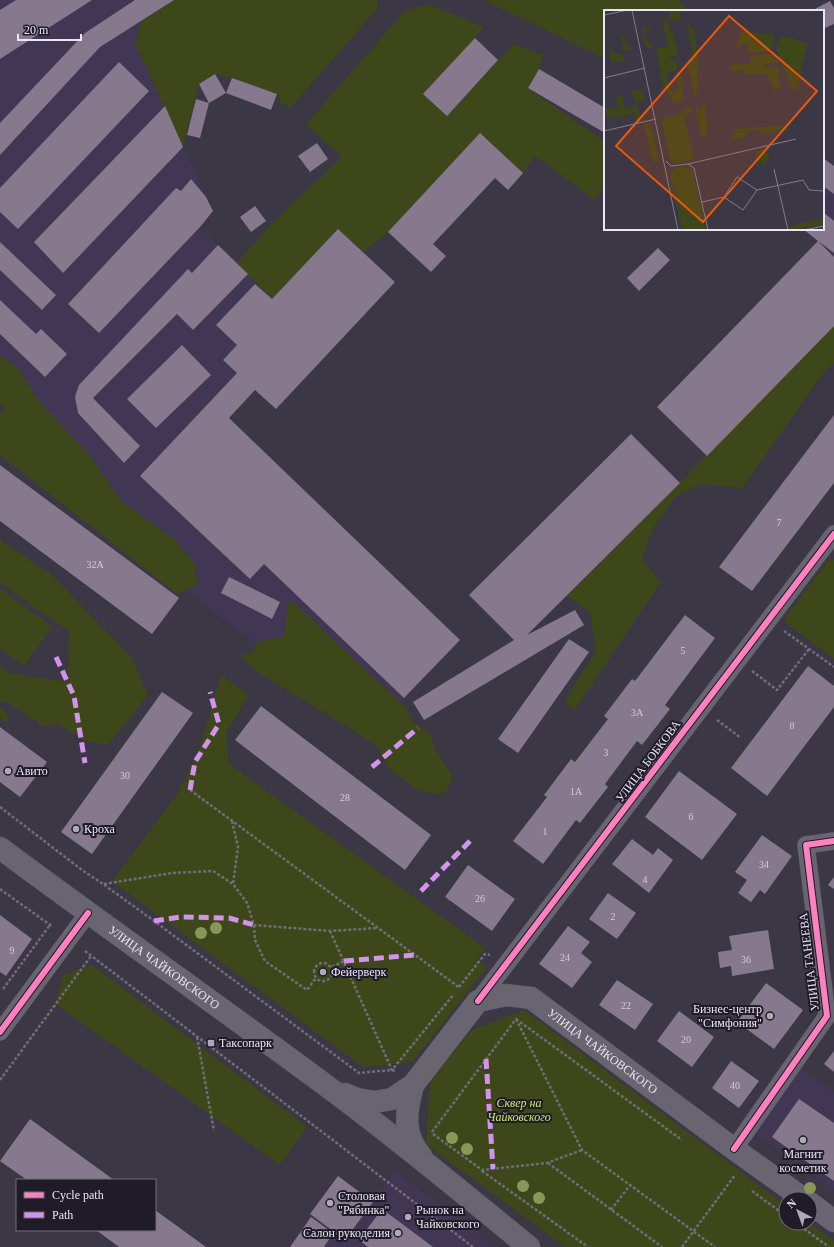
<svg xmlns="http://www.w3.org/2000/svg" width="834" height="1247" font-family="'Times New Roman',serif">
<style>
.built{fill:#413755}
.green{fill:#3e471a}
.building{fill:#86798e}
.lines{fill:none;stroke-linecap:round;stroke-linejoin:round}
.minor-casing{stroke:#575360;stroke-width:18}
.secondary-casing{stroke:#575360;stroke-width:23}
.path{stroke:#706d77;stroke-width:2.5;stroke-dasharray:3 2;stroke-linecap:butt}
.minor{stroke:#686470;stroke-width:17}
.secondary{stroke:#686470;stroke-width:22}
.quiet{stroke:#d193ec;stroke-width:5;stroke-dasharray:10 5;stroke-linecap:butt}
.cycleway-casing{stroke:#1f1b27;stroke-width:8}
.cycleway{stroke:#ff80c0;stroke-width:6}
.tree{fill:#8a9759}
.poi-dot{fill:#ada9b9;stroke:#1f1b27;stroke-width:1.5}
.labels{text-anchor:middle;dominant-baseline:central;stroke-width:4;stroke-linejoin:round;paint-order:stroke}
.number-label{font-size:10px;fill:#d1cbdd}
.street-label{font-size:12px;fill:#eae6f7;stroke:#1f1b27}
.poi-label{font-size:12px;fill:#eae6f7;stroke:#1f1b27;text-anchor:start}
.park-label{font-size:12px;font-style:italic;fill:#cbe66a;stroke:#1f1b27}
.inset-road{fill:none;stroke:#817d8c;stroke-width:1}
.view{fill:#e8590c;fill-opacity:0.15;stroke:#e8590c;stroke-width:2}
.inset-edge{fill:none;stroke:#eae6f7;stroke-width:2}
</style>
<rect width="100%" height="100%" fill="#3b3745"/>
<path class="built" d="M0,0H174L142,21L135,43L213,211L200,227L248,274L255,284L216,325L237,345L223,360L255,390L173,477L404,698L372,732L193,596L25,431L0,361Z
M823,158L834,166V257L818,241L823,229Z
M786,1058L834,1092V1190L740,1122Z
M395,1171L494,1247H324L333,1233L345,1240Z"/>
<path class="green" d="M174,0H377V9L291,107L282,104L277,94L232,78L215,74L199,84L183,147L135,43L142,21Z
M484,0H679L686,11H605V59Z
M428,4L484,27L475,38L447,115L514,44L543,55L539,69L528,88L605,142V184L595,200L535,156L523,173L480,133L388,232L363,252L338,229L272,299L237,263L270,226L341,157L306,124L405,11Z
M834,326V363L824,372L742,488L701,484L675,497L652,530L642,560L661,582L574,711L565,700L596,651L590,612L567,596L680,483Z
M0,356L19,369L37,399L90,456L122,502L174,539L195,564L197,585L177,594L0,455V414L5,407L0,403Z
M0,540L52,575L132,658L148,695L108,745L83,740L59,724L43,726L9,703L0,701V666L10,673L68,682L69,631L0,583Z
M830,558L834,561V659L783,621Z
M0,589L52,626L24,666L0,649Z
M288,602H293L406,708L412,721L429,732L436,751L453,776L446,792L438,795L418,791L389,768L375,744L254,670L241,656L253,652L257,642L284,636Z
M221,675L249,695L226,733L229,764L485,948L477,959L487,967L412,1062L363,1067L112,881L178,793L201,744Z
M0,707L7,714L8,724L0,718Z
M92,965L307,1127L280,1165L55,1004L63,975Z
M524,1010L786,1206V1223H809L834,1241V1247H565L426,1144L430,1081L472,1030Z"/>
<path class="building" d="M16,0H92L0,59V10Z
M135,0H174L100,47L0,155V123L85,33Z
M830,1L834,8V24L823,29V11H811Z
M475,38L498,60L447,116L423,94Z
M119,62L149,91L18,229L0,212V188Z
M539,69L605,108V133L528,88Z
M215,74L226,93L232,78L277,94L271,110L226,93L209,103L199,84Z
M196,99L209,103L200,138L187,135Z
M165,106L183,147L63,273L34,242Z
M480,133L523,173L508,190L495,178L433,244L446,256L431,272L388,232Z
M317,143L328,159L310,172L298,156Z
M823,158L834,166V194L823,186Z
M191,179L206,197L213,211L200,227L99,333L68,304L176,188L181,191Z
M255,206L266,221L251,232L240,217Z
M823,212L834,221V253L818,241L834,257V326L707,456L657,407L818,241L803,229H823Z
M338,229L395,282L276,409L255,390L229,418L460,640L404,698L264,564L250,579L140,476L237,373L223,360L237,345L216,325L255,284L272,299Z
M0,242L56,295L42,310L0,270Z
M218,245L248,274L193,330L177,314L93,398L140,446L124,463L78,413L75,397L79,385L188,269L192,273Z
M658,248L670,260L639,291L627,278Z
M0,300L36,334L41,329L67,354L45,377L0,334Z
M182,345L211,375L156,428L127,399Z
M834,415V483L752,591L719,567Z
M631,434L680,483L527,635L575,610L584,625L424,720L413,702L514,640L469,595Z
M0,465L179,598L152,634L0,521Z
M229,577L280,602L272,619L221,593Z
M685,615L715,638L665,705L670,709L642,745L637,741L605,784L608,787L580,823L576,820L543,864L513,841L547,797L544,795L571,759L575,762L608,719L604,716L632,679L635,681Z
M569,639L589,652L518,753L498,739Z
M808,666L834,686V707L767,796L731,768Z
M162,692L193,713L92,854L61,832Z
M261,706L431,835L405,870L235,740Z
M0,727L47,762L20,797L0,782Z
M679,771L737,814L702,860L645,817Z
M762,835L792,856L765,894L760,890L751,902L738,893L747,880L735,872Z
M632,839L653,855L658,848L673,860L649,893L612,864Z
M468,865L515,899L492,931L445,897Z
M834,877V889L828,885Z
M608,893L636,913L617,939L589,919Z
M0,915L32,939L6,976L0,972Z
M568,926L590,942L581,953L592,962L572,988L539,964Z
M768,930L774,969L732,976L731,966L720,968L718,952L732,950L729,936Z
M617,980L653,1004L635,1030L599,1005Z
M766,983L803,1010L774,1049L737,1022Z
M679,1011L714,1037L692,1067L657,1041Z
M834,1051V1072L824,1064Z
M731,1061L759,1081L739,1108L712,1088Z
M799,1099L834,1123V1181L772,1137Z
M30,1119L114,1180H27L0,1161Z
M338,1176L373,1202L345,1240L310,1214Z
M382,1209L405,1226L433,1247H368L359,1240Z
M155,1210L206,1247H119L96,1230H155Z
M311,1217L333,1233L324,1247H290Z"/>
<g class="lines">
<defs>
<path id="minor" d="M478,1001L834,534
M0,1032L88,913
M734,1149L827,1016L806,845L834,841"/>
<g id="secondary">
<path id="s1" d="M0,848C109,929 219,1006 328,1087C397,1138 463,1193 529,1247"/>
<path d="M413,1085C406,1111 402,1134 421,1156"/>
<path id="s2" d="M345,1094L357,1099L374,1102L392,1099L413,1085L478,1001L506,995L531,998L734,1149L804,1199"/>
<path d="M810,1203L834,1221"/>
</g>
</defs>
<use href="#minor" class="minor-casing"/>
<use href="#secondary" class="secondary-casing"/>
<path class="path" d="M784,631L834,667
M752,671L777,690L809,649
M717,720L741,738
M190,790L460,988
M0,807L82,870L103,884L154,921L359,1073L392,1070L395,1071
M232,821L238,847L233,884
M104,884L172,873L213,871L233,884L247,903L254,925L330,931L377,928
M0,889L53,927
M254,925L255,940L265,961L307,990L316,978
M330,931L392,1070L454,994
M85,951L473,1247
M314 972a9 9 0 1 1 18 0a9 9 0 1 1-18 0Z
M332,967L344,961
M459,987L485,954L490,955
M3,989L50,925
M516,1019L682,1140
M516,1019L582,1150L715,1247
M197,1037L214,1131
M0,1080L91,956
M432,1132L516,1019
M433,1134L482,1170L547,1163L582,1150
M548,1163L662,1247
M482,1171L588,1247
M752,1191L786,1216
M611,1210L630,1185
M796,1223L829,1247
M682,1247L735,1175"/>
<use href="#minor" class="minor"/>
<use href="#secondary" class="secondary"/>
<path class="quiet" d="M56,657L74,696L85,763
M372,767L418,728
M190,790L195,762L219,724L210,692
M421,891L471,840
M154,921L181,917L229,918L254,925
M344,961L415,955
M486,1059L493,1169"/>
<defs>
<path id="cycleway" d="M478,1001L834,534
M0,1032L88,913
M734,1149L827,1016L806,845L834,841"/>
</defs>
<use href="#cycleway" class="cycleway-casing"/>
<use href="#cycleway" class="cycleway"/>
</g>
<g class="tree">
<circle cx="216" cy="928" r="6"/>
<circle cx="201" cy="933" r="6"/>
<circle cx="452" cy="1138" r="6"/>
<circle cx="467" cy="1149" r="6"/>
<circle cx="523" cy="1186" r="6"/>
<circle cx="810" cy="1188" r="6"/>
<circle cx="539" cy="1198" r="6"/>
</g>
<g class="poi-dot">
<circle cx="8" cy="771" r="4"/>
<circle cx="76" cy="829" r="4"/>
<circle cx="323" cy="972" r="4"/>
<circle cx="770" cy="1016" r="4"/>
<rect x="207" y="1039" width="8" height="8" rx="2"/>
<circle cx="803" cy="1140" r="4"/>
<circle cx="330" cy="1203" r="4"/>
<circle cx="408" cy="1217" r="4"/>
<circle cx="398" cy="1233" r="4"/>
</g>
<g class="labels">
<g class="number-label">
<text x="779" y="522">7</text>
<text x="95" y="564">32А</text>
<text x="683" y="650">5</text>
<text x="637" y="712">3А</text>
<text x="792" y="725">8</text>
<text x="606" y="752">3</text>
<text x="125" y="775">30</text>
<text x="576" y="791">1А</text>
<text x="345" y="797">28</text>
<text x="691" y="816">6</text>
<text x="545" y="831">1</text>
<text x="764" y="864">34</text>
<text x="645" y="879">4</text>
<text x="480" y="898">26</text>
<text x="613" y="916">2</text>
<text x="12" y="950">9</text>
<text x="565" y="957">24</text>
<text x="746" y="959">36</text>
<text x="626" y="1005">22</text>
<text x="686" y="1039">20</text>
<text x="735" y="1085">40</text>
</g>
<g class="street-label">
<text transform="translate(648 761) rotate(-53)">УЛИЦА БОБКОВА</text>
<text transform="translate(809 962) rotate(-97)">УЛИЦА ТАНЕЕВА</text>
<text stroke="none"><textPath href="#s1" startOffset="203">УЛИЦА ЧАЙКОВСКОГО</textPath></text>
<text stroke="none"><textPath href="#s2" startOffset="323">УЛИЦА ЧАЙКОВСКОГО</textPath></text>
</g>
<g class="poi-label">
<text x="16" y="771">Авито</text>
<text x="84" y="829">Кроха</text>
<text x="331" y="972">Фейерверк</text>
<text x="762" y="1009" text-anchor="end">Бизнес-центр<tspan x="762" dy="14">"Симфония"</tspan></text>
<text x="219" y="1043">Таксопарк</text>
<text x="803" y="1154" text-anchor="middle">Магнит<tspan x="803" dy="14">косметик</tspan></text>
<text x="338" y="1196">Столовая<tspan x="338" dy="14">"Рябинка"</tspan></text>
<text x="416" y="1210">Рынок на<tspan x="416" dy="14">Чайковского</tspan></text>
<text x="390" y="1233" text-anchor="end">Салон рукоделия</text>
</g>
<g class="park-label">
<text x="519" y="1103">Сквер на<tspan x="519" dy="14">Чайковского</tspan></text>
</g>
</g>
<g transform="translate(604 10)">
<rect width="220" height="220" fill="#3b3745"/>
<path d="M60,0H75L77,9L74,11L66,10L65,2ZM60,10L64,11L66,22H69L74,43L65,49L73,52V60L66,62L63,66L65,77L70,83L75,78L71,63L76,62L79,71L78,92L69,93L62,79L60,82L52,39L64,36L58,11ZM85,15L90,18L94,46L93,85L90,84L83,50L89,48L84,20L81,16ZM47,18L48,25L44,20L41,22L42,29L49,37L45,38L41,35L38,19ZM138,21L170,25L169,36L164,41L146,43L141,33L131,38ZM25,23L20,26L21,34L28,39L19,41L16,25ZM177,25L203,33L194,79L189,80L172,39ZM5,33L10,43L19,44L21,52H10L5,49L7,44ZM167,44L174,52L161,54L162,58L175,57L177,61L173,63L177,79L170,81L163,63L141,65L140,60L127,62L126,55L147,53L146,46ZM38,80L40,91L31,92L28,81ZM18,85L21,99L33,95L37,108L32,111L30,103L21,105L20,114L17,106H14L6,108L5,116L4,105L0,104V98L14,99V95L10,89ZM101,95L104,121L100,129L97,126L91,96L97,98ZM87,96L88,101L80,106L90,149L72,154L66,150L57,108L72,105ZM43,113L47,115L55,151L49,153L40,116ZM184,115V121L178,119L159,124L151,119L142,123V127L121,132L129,128L131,119ZM151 147a7 7 0 1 1 14 0a7 7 0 1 1-14 0ZM81,156L88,159L102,220H78L66,164L72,158ZM220,208V215L186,220V216Z" fill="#3e471a"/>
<path class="inset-road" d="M28,0L74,220M0,5L24,0M0,68L41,58M0,121L52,109M62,151L67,156L84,154L90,158L104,220M84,154L192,129M170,159L184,220M120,187L139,200L153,180M98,192L120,187L133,167L153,180L199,170L205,180L220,181M200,220L220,216"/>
<path class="view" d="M125,6L213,81L99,212L12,136Z"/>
<rect width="220" height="220" class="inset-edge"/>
</g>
<rect x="16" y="1179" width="140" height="52" fill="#1f1b27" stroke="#706c7a"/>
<rect x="24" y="1192" width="20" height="6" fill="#ff80c0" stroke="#706c7a"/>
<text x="52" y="1199" font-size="12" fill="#eae6f7">Cycle path</text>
<rect x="24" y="1212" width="20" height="6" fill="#d193ec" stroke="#706c7a"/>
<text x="52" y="1219" font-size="12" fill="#eae6f7">Path</text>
<g transform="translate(798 1211) rotate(319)"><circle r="19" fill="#1f1b27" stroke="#706c7a"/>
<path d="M0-3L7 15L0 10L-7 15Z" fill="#ada9b9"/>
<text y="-6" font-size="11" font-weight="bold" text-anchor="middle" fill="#eae6f7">N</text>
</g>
<path d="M18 34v6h63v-6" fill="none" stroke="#eae6f7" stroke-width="2"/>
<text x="24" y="34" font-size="12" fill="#eae6f7" stroke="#1f1b27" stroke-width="3" paint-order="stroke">20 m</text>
</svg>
